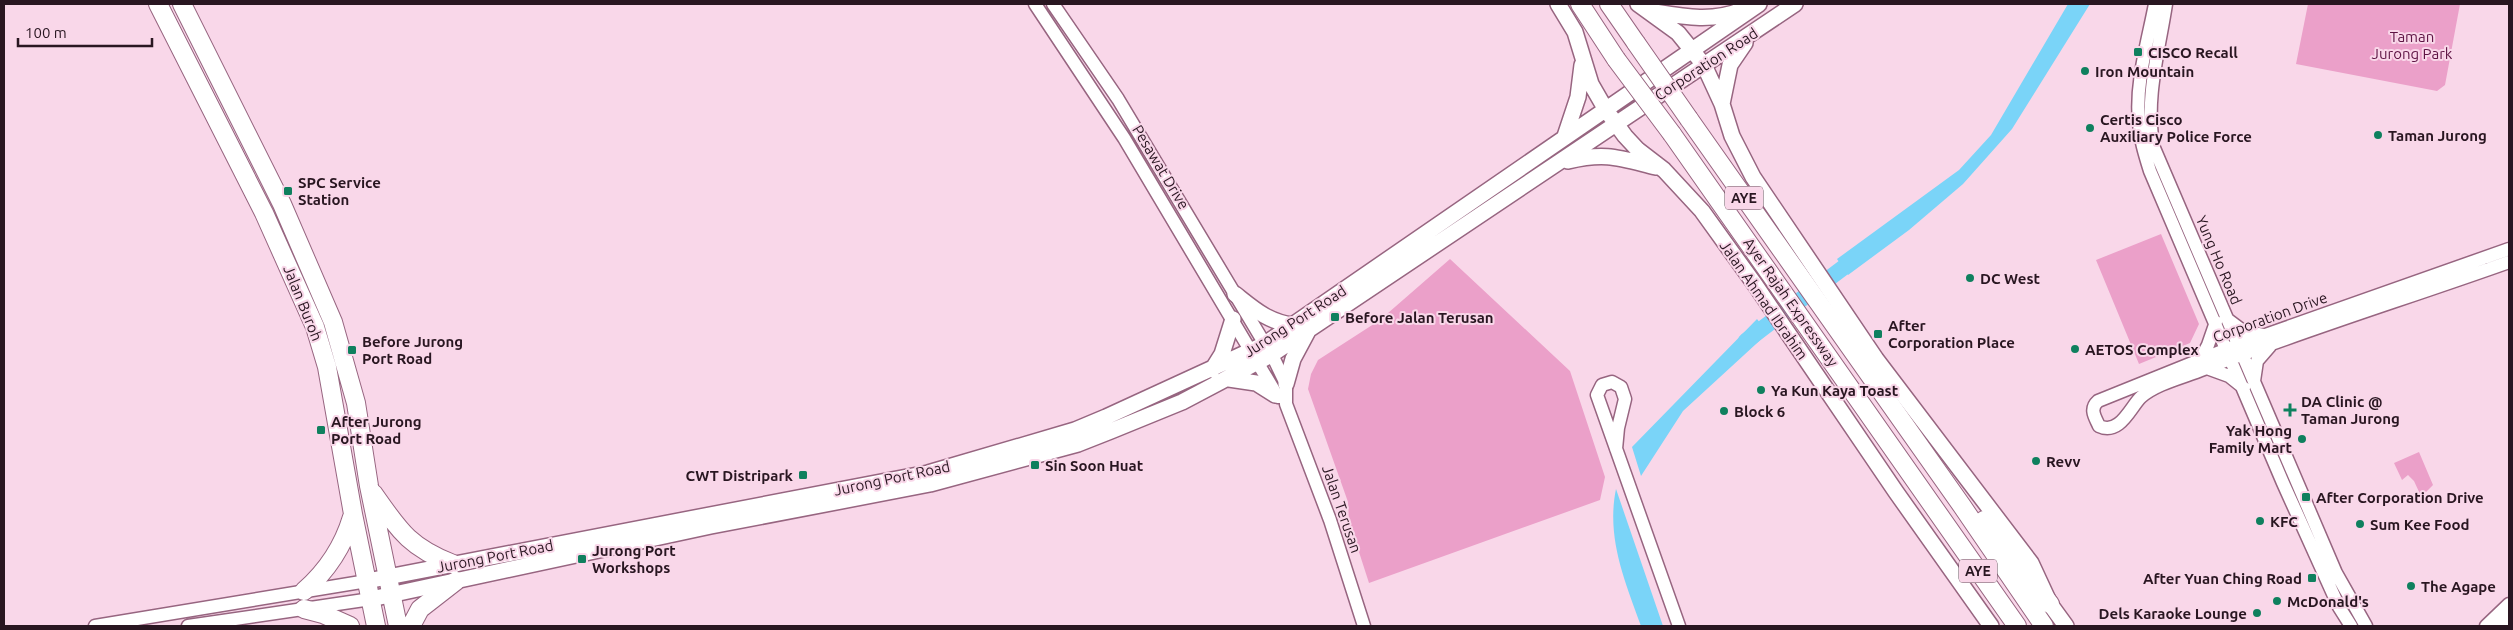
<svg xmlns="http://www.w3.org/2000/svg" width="2513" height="630" font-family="Ubuntu,sans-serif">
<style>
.green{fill:#eba0c9}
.water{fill:#7ad4f8}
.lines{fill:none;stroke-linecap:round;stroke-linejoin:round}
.river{stroke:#7ad4f8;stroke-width:16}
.minor-casing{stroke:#976580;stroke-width:15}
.major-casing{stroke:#976580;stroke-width:18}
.highway-casing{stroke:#976580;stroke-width:20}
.minor{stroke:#fff;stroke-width:12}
.major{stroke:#fff;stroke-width:15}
.highway{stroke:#fff;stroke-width:18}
.highway-bridge-casing{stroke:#976580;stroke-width:20;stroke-linecap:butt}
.highway-bridge{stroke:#fff;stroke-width:18}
.poi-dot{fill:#0f805e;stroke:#f9d7e9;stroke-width:2}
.labels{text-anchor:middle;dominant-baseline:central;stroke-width:4;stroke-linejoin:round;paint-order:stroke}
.shield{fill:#f9d7e9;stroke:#67505d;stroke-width:1}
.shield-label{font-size:14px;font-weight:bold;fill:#291621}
.park-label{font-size:15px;fill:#5e1444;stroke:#f9d7e9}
.poi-label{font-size:15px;font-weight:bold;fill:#291621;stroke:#f9d7e9;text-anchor:start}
.street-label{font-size:15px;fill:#291621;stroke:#f9d7e9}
</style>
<rect width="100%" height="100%" fill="#f9d7e9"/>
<path class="green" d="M2308,4H2460L2445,85L2437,91L2296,64Z
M2161,234L2199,324L2190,343L2139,364L2096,260Z
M1450,259L1570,371L1605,477L1600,500L1369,583L1349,521L1348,502L1308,389L1311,374L1318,360L1380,320Z
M2419,452L2433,485L2424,494H2420L2414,481L2408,475L2402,480L2394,463Z"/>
<path class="water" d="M2068,4H2090L2012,129L1963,184L1909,230L1848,275L1837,259L1959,170L1991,135Z
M1757,319L1768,333L1683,411L1641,476L1632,447Z
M1616,489L1663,626H1641C1625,581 1606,538 1616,489Z"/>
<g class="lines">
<path class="river" d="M1746,341L1860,255"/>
<defs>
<path id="minor" d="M1035,4L1124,138L1278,397
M1053,4L1118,99L1275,361L1286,384V404L1330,520L1364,626
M2155,4C2148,41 2135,83 2139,122C2140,139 2145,155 2150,171L2283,483L2339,607L2351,626
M2166,4C2159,50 2144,102 2154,148L2336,573L2366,626
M2509,249L2237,345L2098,401C2089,409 2095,417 2099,426C2120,436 2131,406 2141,397C2157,383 2185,377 2204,369C2304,330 2408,298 2509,262
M2227,319L2243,331L2263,335
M2200,360L2208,345L2216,322
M2207,368L2229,376L2244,388
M2254,381L2257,361L2270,346
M1616,449L1618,428L1625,399L1621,387L1612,382L1602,385L1597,395L1679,626
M95,626L367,581
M188,626L371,599
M2486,626L2509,604
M2501,626L2509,618"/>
<path id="major" d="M1558,4L1575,32L1591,84L1606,110L1625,136L1638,150L1664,170L1702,211L1756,286L1896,492L1991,626
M1638,4L1678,33L1704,65L1722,104L1732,136L1753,177L1876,359L2031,563L2050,604L2066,626
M1649,11C1680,16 1711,23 1742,10
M1722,104L1730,65L1745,43
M1565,136L1578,97L1582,65
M1568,161C1606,152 1619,158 1656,167
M1235,294C1254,309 1268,322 1293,325
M1212,370L1222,354L1233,319
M1229,379L1256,383L1275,395
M1286,384L1293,359L1308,331
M367,581L928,473L1075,430L1106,417L1265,344L1759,4
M371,599L711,526L930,484L1078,444L1111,431L1182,402L1271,355L1795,4"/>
<path id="highway" d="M158,4L264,213L315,327L327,367L353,514L376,626
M182,4L282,204L333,322L356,403L369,486L398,626
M1580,4L1616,59
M1609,4L1636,43
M1689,119L1962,506L2044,626
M1672,134L2017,626
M373,493C399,530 409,547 453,564
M1984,520L2050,604
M304,591C328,570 343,547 352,517
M304,609L323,614L350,626
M411,626L420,609L456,581"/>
</defs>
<use href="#minor" class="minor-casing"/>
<use href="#major" class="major-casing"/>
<use href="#highway" class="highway-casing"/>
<use href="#minor" class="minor"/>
<use href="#major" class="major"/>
<use href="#highway" class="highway"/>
<defs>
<path id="highway-bridge" d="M1636,43L1689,119
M1616,59L1672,134"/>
</defs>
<use href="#highway-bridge" class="highway-bridge-casing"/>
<use href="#highway-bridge" class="highway-bridge"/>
</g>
<g class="poi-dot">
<rect x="2133" y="47" width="10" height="10" rx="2.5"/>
<circle cx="2085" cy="71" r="5"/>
<circle cx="2090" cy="128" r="5"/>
<circle cx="2378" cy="135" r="5"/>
<rect x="283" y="186" width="10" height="10" rx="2.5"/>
<circle cx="1970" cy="278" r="5"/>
<rect x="1330" y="312" width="10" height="10" rx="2.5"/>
<rect x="1873" y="329" width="10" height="10" rx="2.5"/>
<circle cx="2075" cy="349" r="5"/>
<rect x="347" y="345" width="10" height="10" rx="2.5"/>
<circle cx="1761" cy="390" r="5"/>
<path d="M2287.5 402.5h5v5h5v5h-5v5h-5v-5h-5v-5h5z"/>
<circle cx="1724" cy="411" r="5"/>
<rect x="316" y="425" width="10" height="10" rx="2.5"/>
<circle cx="2302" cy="439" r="5"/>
<circle cx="2036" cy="461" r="5"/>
<rect x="1030" y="460" width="10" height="10" rx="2.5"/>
<rect x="798" y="470" width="10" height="10" rx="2.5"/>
<rect x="2301" y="492" width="10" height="10" rx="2.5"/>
<circle cx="2260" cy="521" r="5"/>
<circle cx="2360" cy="524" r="5"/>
<rect x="577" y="554" width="10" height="10" rx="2.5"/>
<rect x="2307" y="573" width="10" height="10" rx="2.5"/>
<circle cx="2411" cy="586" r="5"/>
<circle cx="2277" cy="601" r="5"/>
<circle cx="2257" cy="613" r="5"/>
</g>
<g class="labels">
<g class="shield">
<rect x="1725" y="186.5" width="38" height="23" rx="4"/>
<rect x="1959" y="559.5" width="38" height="23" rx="4"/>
</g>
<g class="shield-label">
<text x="1744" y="198">AYE</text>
<text x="1978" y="571">AYE</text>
</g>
<g class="park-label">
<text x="2412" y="36">Taman<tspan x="2412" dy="17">Jurong Park</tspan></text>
</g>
<g class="poi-label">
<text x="2148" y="52">CISCO Recall</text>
<text x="2095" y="71">Iron Mountain</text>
<text x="2100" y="119">Certis Cisco<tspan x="2100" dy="17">Auxiliary Police Force</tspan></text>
<text x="2388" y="135">Taman Jurong</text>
<text x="298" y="182">SPC Service<tspan x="298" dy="17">Station</tspan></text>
<text x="1980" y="278">DC West</text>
<text x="1345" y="317">Before Jalan Terusan</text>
<text x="1888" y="325">After<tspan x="1888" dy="17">Corporation Place</tspan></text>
<text x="362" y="341">Before Jurong<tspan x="362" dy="17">Port Road</tspan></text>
<text x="2085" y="349">AETOS Complex</text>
<text x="1771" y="390">Ya Kun Kaya Toast</text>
<text x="2301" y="401">DA Clinic @<tspan x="2301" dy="17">Taman Jurong</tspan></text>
<text x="1734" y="411">Block 6</text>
<text x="331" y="421">After Jurong<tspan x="331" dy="17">Port Road</tspan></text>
<text x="2292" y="430" text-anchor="end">Yak Hong<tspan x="2292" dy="17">Family Mart</tspan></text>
<text x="2046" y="461">Revv</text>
<text x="1045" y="465">Sin Soon Huat</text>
<text x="793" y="475" text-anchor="end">CWT Distripark</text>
<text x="2316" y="497">After Corporation Drive</text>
<text x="2270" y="521">KFC</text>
<text x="2370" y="524">Sum Kee Food</text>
<text x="592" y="550">Jurong Port<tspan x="592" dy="17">Workshops</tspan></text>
<text x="2302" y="578" text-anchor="end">After Yuan Ching Road</text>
<text x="2421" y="586">The Agape</text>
<text x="2287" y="601">McDonald's</text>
<text x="2247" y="613" text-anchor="end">Dels Karaoke Lounge</text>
</g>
<g class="street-label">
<text transform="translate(1706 64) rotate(-33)">Corporation Road</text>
<text transform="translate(1161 167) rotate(59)">Pesawat Drive</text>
<text transform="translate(2219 260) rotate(67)">Yung Ho Road</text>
<text transform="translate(1764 300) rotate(55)">Jalan Ahmad Ibrahim</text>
<text transform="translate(1791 302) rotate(55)">Ayer Rajah Expressway</text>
<text transform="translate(303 303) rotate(68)">Jalan Buroh</text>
<text transform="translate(2270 317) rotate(-20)">Corporation Drive</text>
<text transform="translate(1295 321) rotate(-33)">Jurong Port Road</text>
<text transform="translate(892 478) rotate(-12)">Jurong Port Road</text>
<text transform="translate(1342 509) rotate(71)">Jalan Terusan</text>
<text transform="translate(495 556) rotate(-11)">Jurong Port Road</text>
</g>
</g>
<rect width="2513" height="630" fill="none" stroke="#291621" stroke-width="10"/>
<path d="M18 38v8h134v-8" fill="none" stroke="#291621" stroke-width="2.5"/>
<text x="25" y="38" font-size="15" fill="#291621" stroke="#f9d7e9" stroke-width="4" paint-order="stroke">100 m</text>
</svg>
